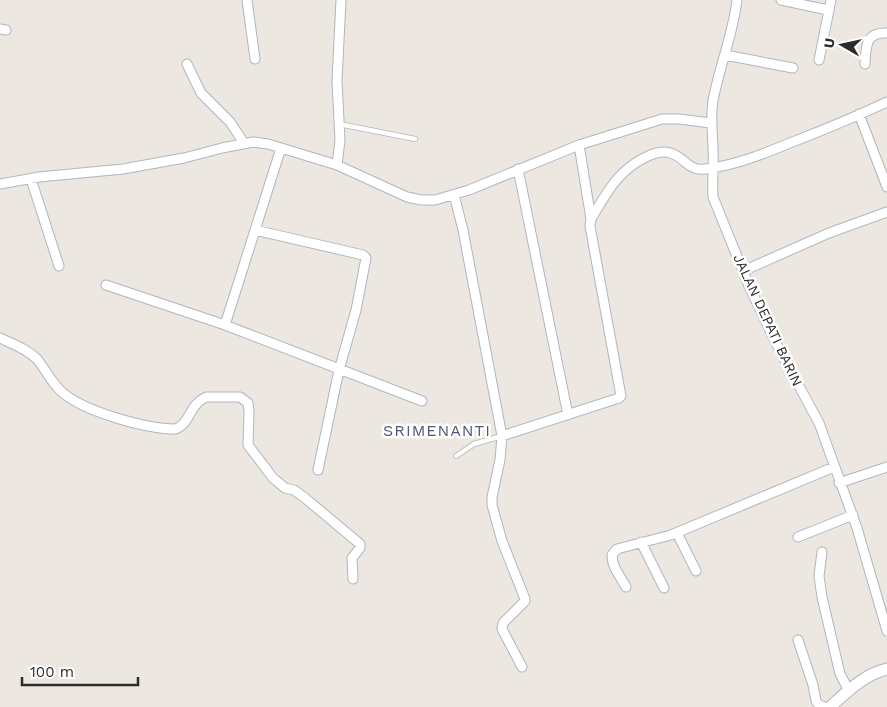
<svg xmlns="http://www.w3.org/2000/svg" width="887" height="707" font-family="'Work Sans',sans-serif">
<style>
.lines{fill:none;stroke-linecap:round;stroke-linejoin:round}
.service-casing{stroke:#b3b5be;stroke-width:6}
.minor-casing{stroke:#b3b5be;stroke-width:11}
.tertiary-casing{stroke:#b3b5be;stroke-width:13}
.service{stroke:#fff;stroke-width:4.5}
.minor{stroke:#fff;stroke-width:9}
.tertiary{stroke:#fff;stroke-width:11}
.labels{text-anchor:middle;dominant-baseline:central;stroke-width:5;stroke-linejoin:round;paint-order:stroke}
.street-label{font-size:14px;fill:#2c2c2c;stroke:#fff}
.quarter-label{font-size:16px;letter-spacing:1px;fill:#515778;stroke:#fff}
</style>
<rect width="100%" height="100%" fill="#ece7e0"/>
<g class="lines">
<defs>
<path id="service" d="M339,124L415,139
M456,456L474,444L502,436"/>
<path id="minor" d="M247,0L255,59
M737,0C733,35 719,67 713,101C710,118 713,134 713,151C714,166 712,181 713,197L749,286L779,349L819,423L857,528L887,631
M781,0L828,10
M0,29L6,30
M725,55L793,68
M819,60L831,0
M187,64L201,93L230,122L244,143
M865,64C866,47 865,32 887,33
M859,114L887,187
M337,165L340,140L337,81L341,0
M518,169L568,415
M31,179L59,266
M0,184L39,177L123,169L184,158L222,148L253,142L268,144L337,165L407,197L421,200H435L469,190L579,145L662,119H679L711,123
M454,195L463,230L502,436L500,460L492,497V505L502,541L525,599V601L503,623L502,629L522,667
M591,219C606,194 618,170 646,157C682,140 682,173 705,169C738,165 765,153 795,141C826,129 857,116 887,102
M255,230L363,255L366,258L356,310L339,370L318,470
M743,271L829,233L887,212
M106,285L225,325L422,401
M225,325L281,148
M0,338C13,344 27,349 37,359C46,370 52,384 63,393C86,412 146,429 176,429C191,422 189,405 206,397H240L248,403L249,412L248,445L273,478L285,488L294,490L305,498L360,544V548L352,558L353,579
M502,436L619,398L621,396L590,226L591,219L579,145
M839,483L887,467
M677,533L696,571
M798,537L853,515
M641,542L664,588
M822,552L819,576L822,597L840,674L849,691
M626,587L616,570L613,563L612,555L617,549L671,535L834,467
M798,640L813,685L816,701L819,705L825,707"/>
<path id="tertiary" d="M830,707C847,692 864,674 887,669"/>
</defs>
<use href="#service" class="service-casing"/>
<use href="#minor" class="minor-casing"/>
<use href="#tertiary" class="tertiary-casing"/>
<use href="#service" class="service"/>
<use href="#minor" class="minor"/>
<use href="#tertiary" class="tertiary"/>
</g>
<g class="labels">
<g class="street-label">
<text transform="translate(768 320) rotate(65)">JALAN DEPATI BARIN</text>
</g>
<g class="quarter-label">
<text x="437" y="430">SRIMENANTI</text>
</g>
</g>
<g transform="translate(842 45) rotate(279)" stroke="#ffffff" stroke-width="4" paint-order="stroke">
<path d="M0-4L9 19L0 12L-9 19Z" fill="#2c2c2c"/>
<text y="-8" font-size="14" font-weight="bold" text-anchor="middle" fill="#2c2c2c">U</text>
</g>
<path d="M22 677v8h116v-8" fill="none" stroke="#2c2c2c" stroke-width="2.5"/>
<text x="30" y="677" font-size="15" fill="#2c2c2c" stroke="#ffffff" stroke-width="4" paint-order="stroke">100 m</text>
</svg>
